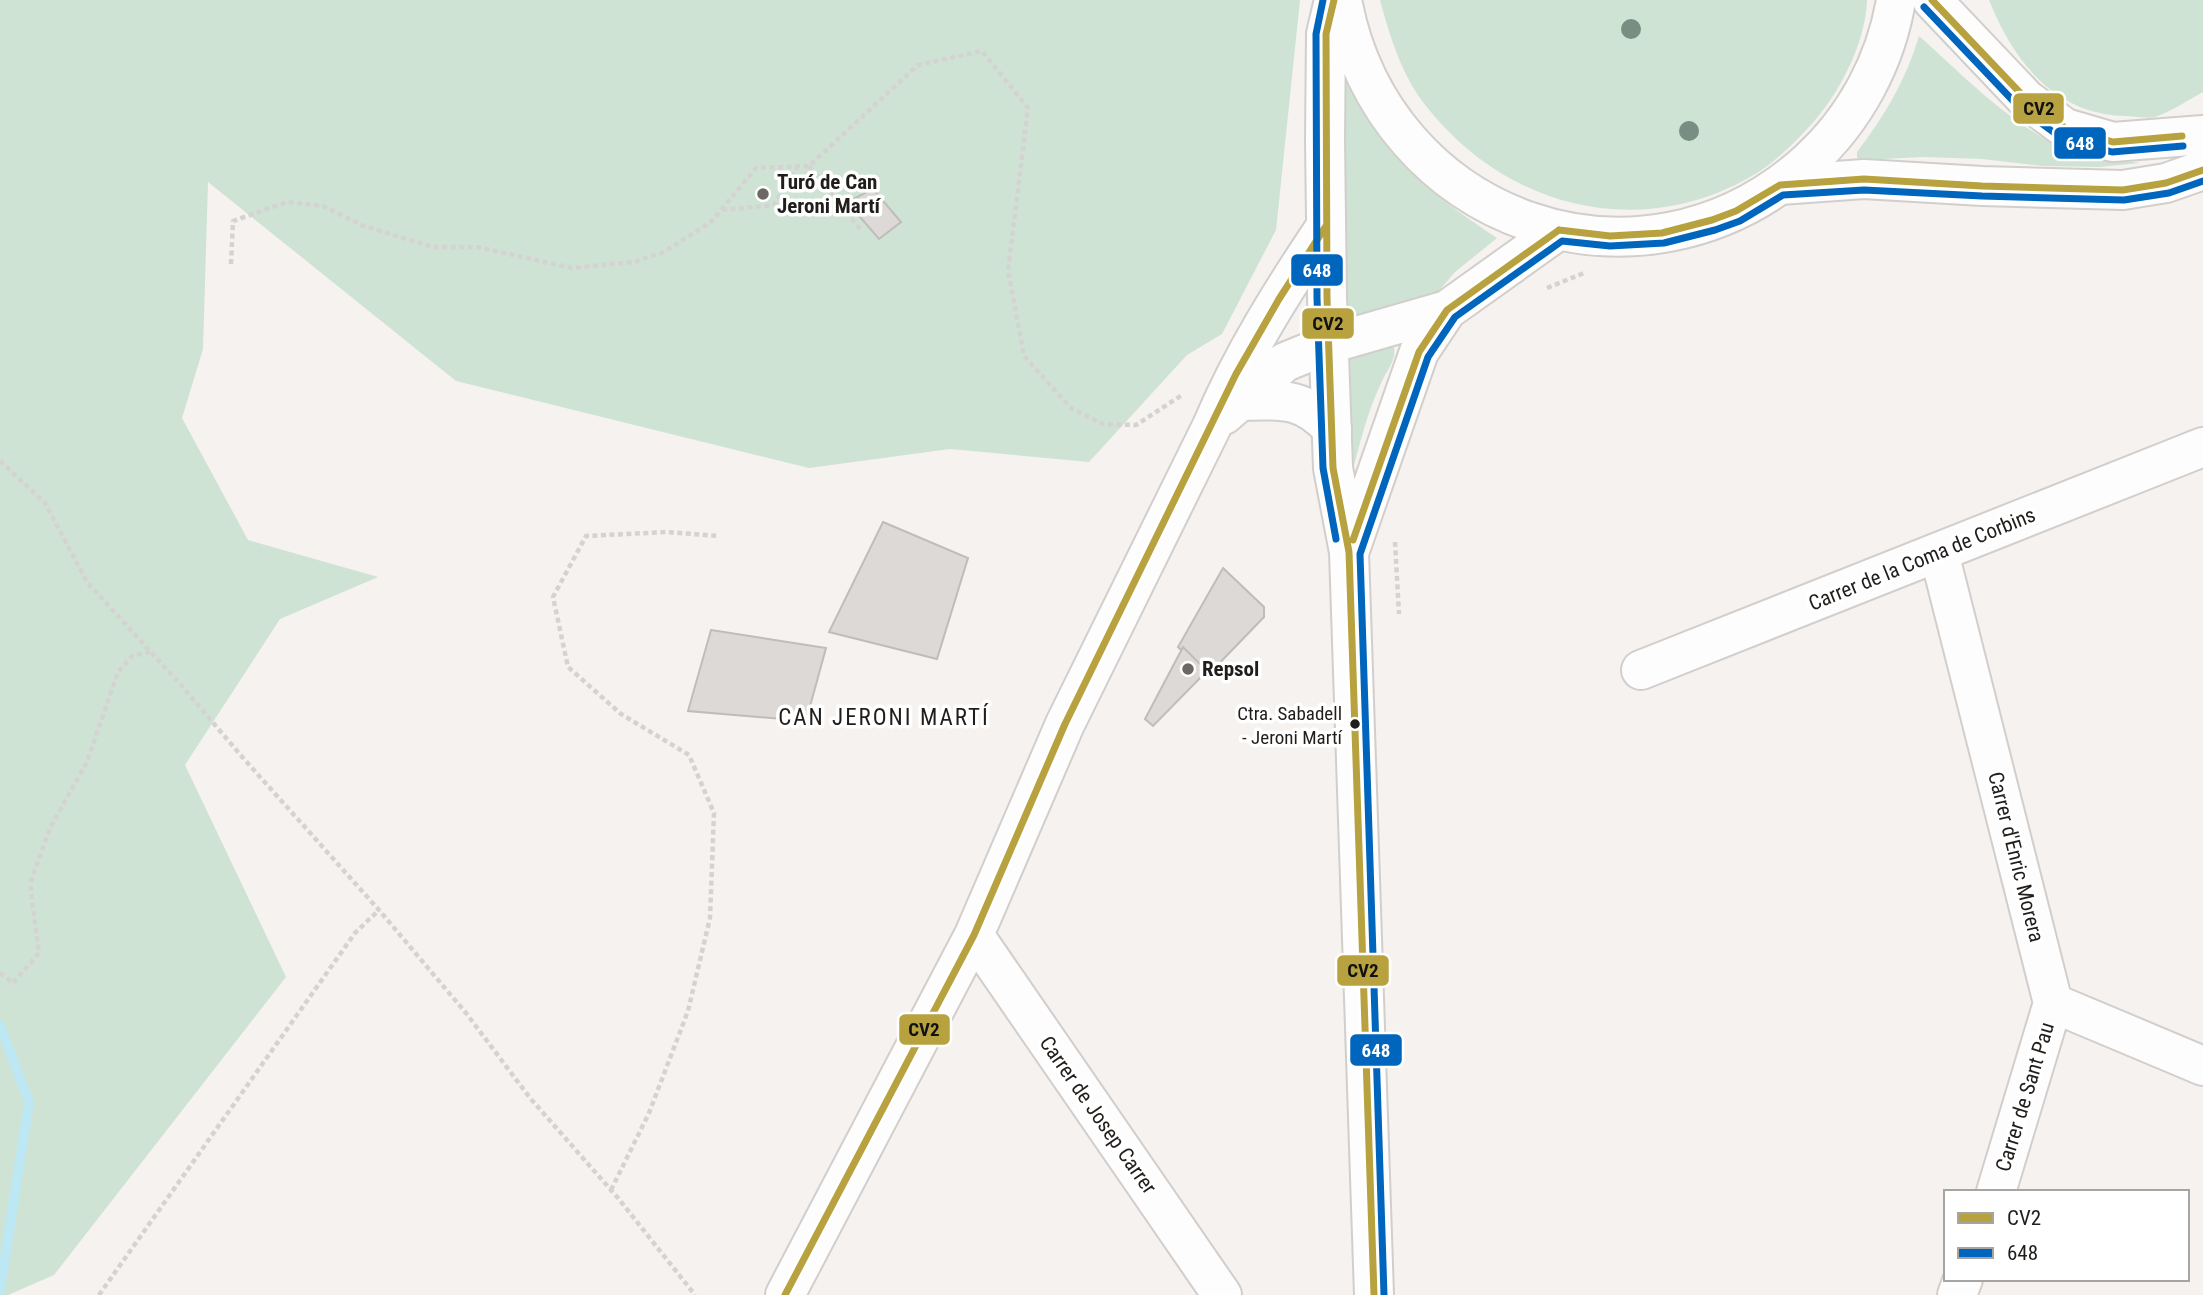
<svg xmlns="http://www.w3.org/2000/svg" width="2203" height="1295" font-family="'Roboto Condensed',sans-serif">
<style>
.green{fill:#cee3d4}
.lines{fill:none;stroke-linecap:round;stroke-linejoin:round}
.stream{stroke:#bce7f3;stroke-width:10}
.building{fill:#ddd9d7;stroke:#bfbcba;stroke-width:2}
.minor-casing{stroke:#d2cecc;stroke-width:42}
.tertiary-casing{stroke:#d2cecc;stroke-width:42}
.path{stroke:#d4d3d2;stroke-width:4.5;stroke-dasharray:5 3.5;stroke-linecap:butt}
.minor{stroke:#fefdfd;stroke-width:38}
.tertiary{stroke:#fefdfd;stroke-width:38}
.bus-1-casing{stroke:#fff;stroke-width:12}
.bus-2-casing{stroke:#fff;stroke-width:12}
.bus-1{stroke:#b8a23f;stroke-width:7}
.bus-2{stroke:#0065bd;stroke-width:7}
.tree{fill:#798e82}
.poi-dot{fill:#6b6865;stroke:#fff;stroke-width:2.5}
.bus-dot{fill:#201d1b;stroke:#fff;stroke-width:2.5}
.labels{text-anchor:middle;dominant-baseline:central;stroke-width:7;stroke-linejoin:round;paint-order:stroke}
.bus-label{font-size:19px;fill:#201d1b;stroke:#fff;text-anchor:end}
.poi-label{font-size:21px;font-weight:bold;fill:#201d1b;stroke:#fff;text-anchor:start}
.street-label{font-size:21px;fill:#201d1b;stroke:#fff}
.neighbourhood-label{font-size:23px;letter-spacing:2px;fill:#201d1b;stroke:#fff}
.line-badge{stroke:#fff;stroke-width:2.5}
.badge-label{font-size:19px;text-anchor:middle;font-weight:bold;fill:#fff}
.pale-badge-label{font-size:19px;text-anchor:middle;font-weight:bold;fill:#111}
</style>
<rect width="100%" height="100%" fill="#f6f2ef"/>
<path class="green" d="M0,0H1300L1276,230L1222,334L1187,355L1089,462L950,449L809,468L456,381L208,182L203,349L182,418L248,540L378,577L280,619L185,765L286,977L54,1275L8,1295H0Z
M1380,0H1867C1866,43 1838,97 1808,128C1793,144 1776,161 1757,173C1642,243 1507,209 1426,106C1402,76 1390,37 1380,0Z
M1989,0H2203V92C2188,100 2171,112 2155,117C2146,119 2132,116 2123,116C2053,113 2013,60 1989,0Z
M1919,36C1963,75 2015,130 2070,150C2093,157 2116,160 2140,163L2099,167L2043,166L1982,159L1925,157L1860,160L1857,157V152C1885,115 1906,80 1919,36Z
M1343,77C1355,97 1367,119 1381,138C1413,180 1453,209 1497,238L1455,272L1426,306L1348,321L1344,314Z
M1387,344L1394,348C1396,360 1388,369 1383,379C1369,407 1361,439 1353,469L1347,357Z"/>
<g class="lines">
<path class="stream" d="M0,1025L29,1102L0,1290"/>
</g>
<path class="building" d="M873,189L901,222L879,239L847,202Z
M883,522L968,558L937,659L829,632Z
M1223,568L1264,607V617L1207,676L1205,674L1207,671L1183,647L1181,650L1178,647Z
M711,630L826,648L806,721L688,711Z
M1183,647L1207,671L1153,726L1145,719Z"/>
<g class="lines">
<defs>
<path id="minor" d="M1240,401C1280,400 1303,396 1332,429
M1224,415L1285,362L1329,344
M1939,553L2053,1003
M1641,670L2203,447
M974,935L1222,1295
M2053,1003L2203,1066
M1996,1192L2053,1003
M785,1295L974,935L1065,724L1212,426C1242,355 1283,290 1326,226
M1957,1295L1963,1279"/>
<path id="tertiary" d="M1334,0L1326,34L1325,140L1327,298L1333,468L1349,552L1374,1295
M1342,0C1383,222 1641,314 1809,161C1855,119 1886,61 1896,0
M1932,0L2026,99L2065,128L2113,142L2203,135
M1780,185L1864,179L1982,186L2123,190L2166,183L2203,170
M1329,344L1447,310
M1350,550L1419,352L1447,310L1559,230"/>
</defs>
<use href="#minor" class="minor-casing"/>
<use href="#tertiary" class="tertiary-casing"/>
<path class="path" d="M809,166L860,229
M722,210L774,205L797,168
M231,264L233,221L287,202L323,206L364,226L433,247H477L572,268L634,262L664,252L711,222L756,168L809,166L918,65L982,51L1028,108L1008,270L1024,356L1072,409L1103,424L1136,425L1182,395
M1547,288L1584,273
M0,461L45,503L87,582L180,684L244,759L379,910L466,1013L530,1098L618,1198L695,1295
M1395,542L1399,614
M0,973L13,983L39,953L30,884L50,828L87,762L118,672L132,656L151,652
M611,1190L649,1113L688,1011L710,918L714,813L689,755L621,714L568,667L553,597L586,536L667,532L718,536
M99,1295L355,933L379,910"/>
<use href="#minor" class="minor"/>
<use href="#tertiary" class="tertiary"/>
<defs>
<path id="bus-1" d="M1334,0L1326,34L1327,298L1333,468L1349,552L1374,1295
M1932,0L2026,99L2065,128L2113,142L2182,136
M1559,230L1610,236L1662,233L1712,220L1736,211L1780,185L1864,179L1982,186L2123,190L2166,183L2203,170
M1353,540L1419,352L1447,310L1559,230
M785,1295L974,935L1065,724L1236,374L1279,299L1326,226"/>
<path id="bus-2" d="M1323,0L1316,34L1317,298L1323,468L1336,539
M1924,7L2019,107L2060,137L2112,152L2183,146
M1384,1295L1360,554L1428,357L1455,317L1562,241L1610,246L1664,243L1715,230L1740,221L1783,195L1864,190L1982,196L2124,200L2169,193L2203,181"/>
</defs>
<use href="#bus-1" class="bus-1-casing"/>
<use href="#bus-2" class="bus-2-casing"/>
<use href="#bus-1" class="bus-1"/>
<use href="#bus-2" class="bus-2"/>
</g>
<g class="tree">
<circle cx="1631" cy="29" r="10"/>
<circle cx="1689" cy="131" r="10"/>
</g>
<g class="poi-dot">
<circle cx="763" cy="194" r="7"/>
<circle cx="1188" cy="669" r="7"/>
</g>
<circle class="bus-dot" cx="1355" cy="724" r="6"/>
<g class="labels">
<g class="bus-label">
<text x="1342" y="713">Ctra. Sabadell<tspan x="1342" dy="24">- Jeroni Martí</tspan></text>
</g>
<g class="poi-label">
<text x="777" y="182">Turó de Can<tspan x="777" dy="24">Jeroni Martí</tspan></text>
<text x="1202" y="669">Repsol</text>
</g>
<g class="street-label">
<text transform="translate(1922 559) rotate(-22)">Carrer de la Coma de Corbins</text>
<text transform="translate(2016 857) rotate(76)">Carrer d'Enric Morera</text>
<text transform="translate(2025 1097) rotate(-73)">Carrer de Sant Pau</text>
<text transform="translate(1098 1115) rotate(55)">Carrer de Josep Carrer</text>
</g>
<g class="neighbourhood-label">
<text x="884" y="717">CAN JERONI MARTÍ</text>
</g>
</g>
<g class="line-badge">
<rect x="2012" y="92" width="53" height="33" rx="7" fill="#b8a23f"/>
<rect x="2053" y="126" width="54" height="34" rx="7" fill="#0065bd"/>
<rect x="1290" y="253" width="54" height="34" rx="7" fill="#0065bd"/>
<rect x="1301" y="307" width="54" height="33" rx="7" fill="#b8a23f"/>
<rect x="1336" y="954" width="54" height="33" rx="7" fill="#b8a23f"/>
<rect x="898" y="1013" width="53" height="33" rx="7" fill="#b8a23f"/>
<rect x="1349" y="1033" width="54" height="34" rx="7" fill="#0065bd"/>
</g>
<g class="badge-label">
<text x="2080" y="150">648</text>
<text x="1317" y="277">648</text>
<text x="1376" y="1057">648</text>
</g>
<g class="pale-badge-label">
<text x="2039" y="115">CV2</text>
<text x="1328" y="330">CV2</text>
<text x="1363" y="977">CV2</text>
<text x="924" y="1036">CV2</text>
</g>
<rect x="1944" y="1190" width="245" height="91" fill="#ffffff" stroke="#a6a5a4" stroke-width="2"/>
<rect x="1958" y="1213" width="35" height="10" fill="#b8a23f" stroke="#a6a5a4" stroke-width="2"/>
<text x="2007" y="1225" font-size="21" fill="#201d1b">CV2</text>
<rect x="1958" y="1248" width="35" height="10" fill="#0065bd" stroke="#a6a5a4" stroke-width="2"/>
<text x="2007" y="1260" font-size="21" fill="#201d1b">648</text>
</svg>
